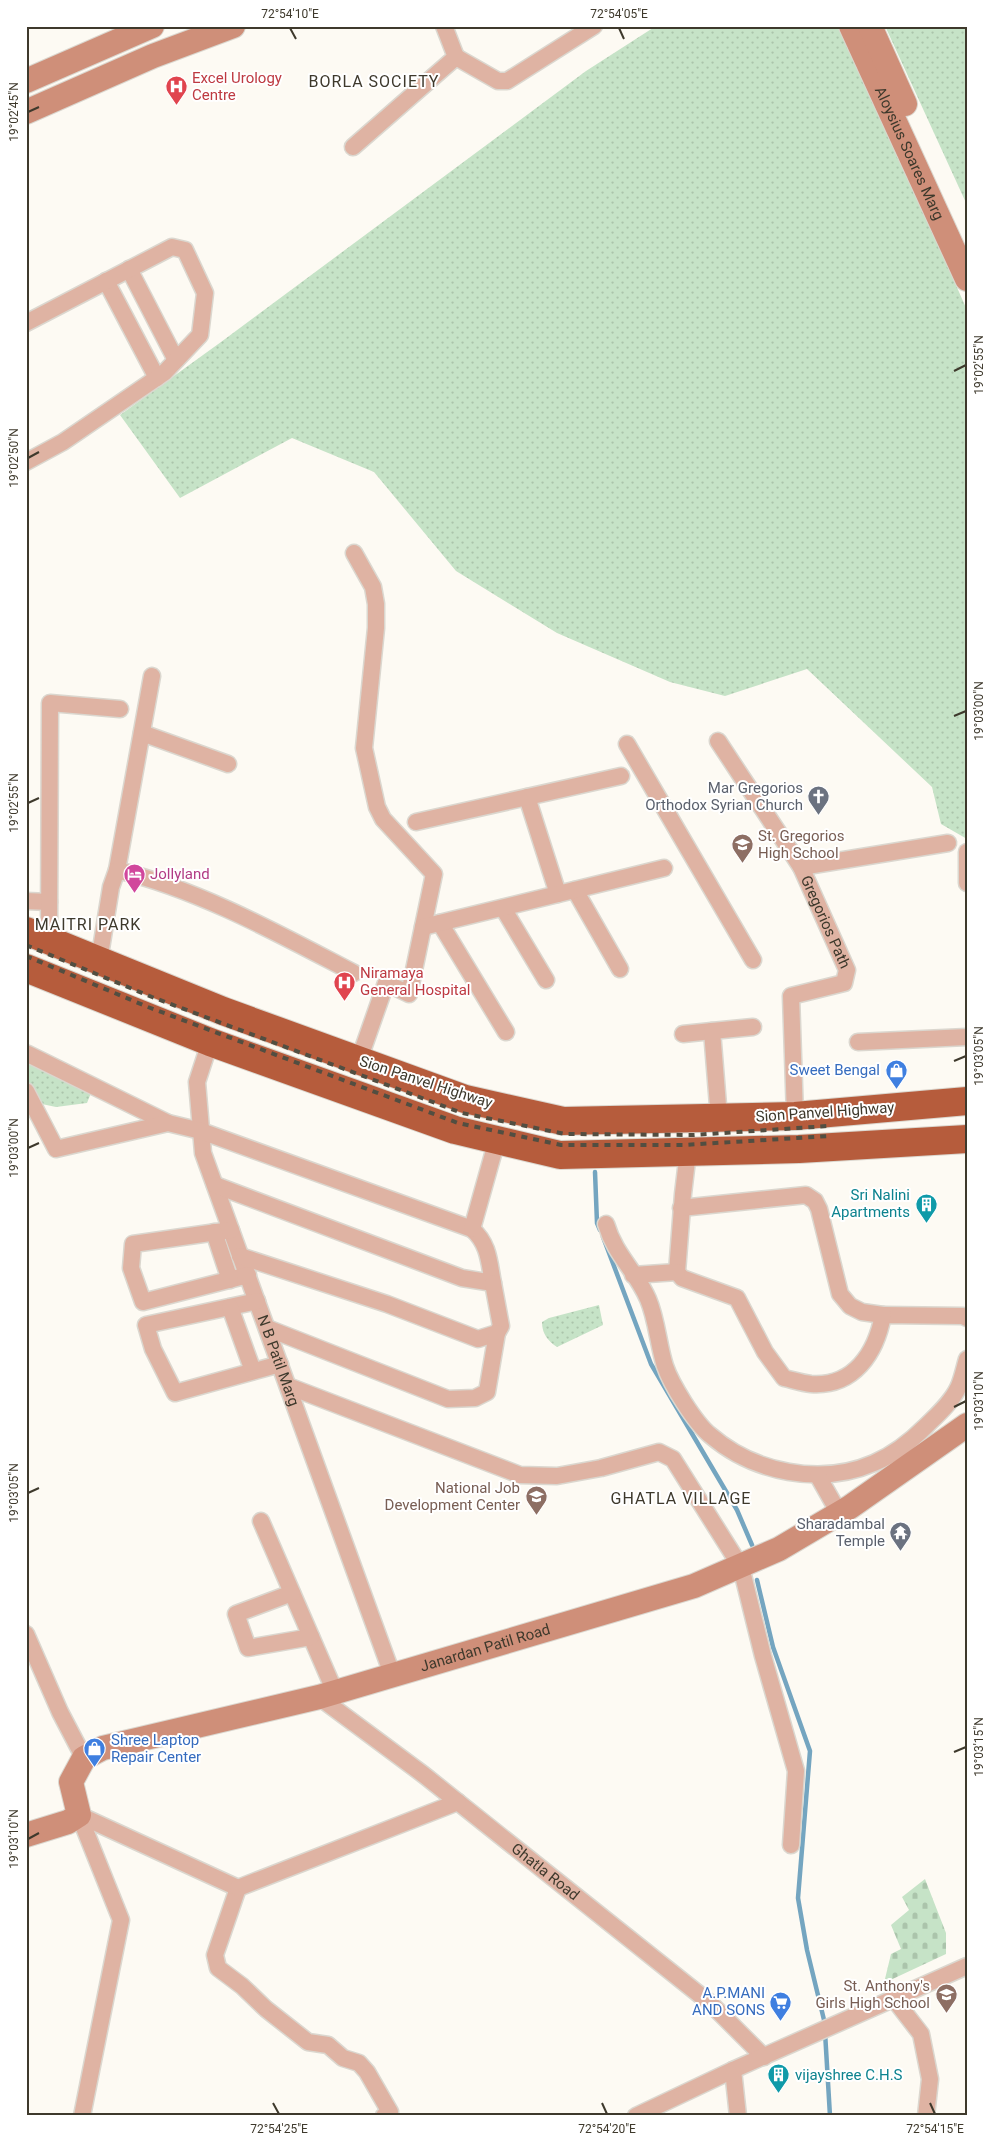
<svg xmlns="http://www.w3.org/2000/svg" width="993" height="2142" font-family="Roboto,sans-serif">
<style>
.grass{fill:url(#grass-dots)}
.cemetery{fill:url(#cemetery-stones)}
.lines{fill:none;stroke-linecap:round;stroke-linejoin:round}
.stream{stroke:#74a5c0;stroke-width:4.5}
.street-casing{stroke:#dbd7cf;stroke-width:19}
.secondary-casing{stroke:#dbd7cf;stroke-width:26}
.highway-casing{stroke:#dbd7cf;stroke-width:30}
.street{stroke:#dfb3a3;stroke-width:16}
.secondary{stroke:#cf8f79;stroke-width:24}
.highway{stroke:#b65c3c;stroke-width:28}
.rail{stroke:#524e41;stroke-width:4;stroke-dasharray:6 6;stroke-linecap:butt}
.ticks{fill:none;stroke:#3e392c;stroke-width:2}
.labels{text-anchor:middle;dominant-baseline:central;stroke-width:4;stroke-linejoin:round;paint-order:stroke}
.health-label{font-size:15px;fill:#be3a42;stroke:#fff;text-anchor:start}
.street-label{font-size:15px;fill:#3e392c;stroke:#fff}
.worship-label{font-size:15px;fill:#5b616d;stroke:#fff;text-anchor:end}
.education-label{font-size:15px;fill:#785e54;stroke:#fff;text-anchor:end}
.hotel-label{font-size:15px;fill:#b23c85;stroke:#fff;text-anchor:start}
.shop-label{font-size:15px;fill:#366cbe;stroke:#fff;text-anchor:end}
.culture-label{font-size:15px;fill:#0d838f;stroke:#fff;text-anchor:end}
.neighbourhood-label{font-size:16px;letter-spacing:1px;fill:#3e392c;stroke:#fff}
.neatline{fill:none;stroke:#3e392c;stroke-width:2}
.ticks-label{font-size:12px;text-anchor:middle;fill:#3e392c}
</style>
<defs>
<pattern id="grass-dots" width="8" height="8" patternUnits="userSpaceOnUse" patternTransform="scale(1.25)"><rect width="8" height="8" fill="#c6e3c7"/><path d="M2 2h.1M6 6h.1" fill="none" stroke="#abc4ab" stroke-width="1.8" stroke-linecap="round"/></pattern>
<pattern id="cemetery-stones" width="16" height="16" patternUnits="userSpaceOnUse" patternTransform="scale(1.25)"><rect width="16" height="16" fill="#c6e3c7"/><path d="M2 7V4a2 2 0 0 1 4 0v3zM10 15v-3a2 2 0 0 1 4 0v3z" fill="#abc4ab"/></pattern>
</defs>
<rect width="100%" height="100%" fill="#fdfaf3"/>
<path class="grass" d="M656,26H841L967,310V839L941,824L932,787L807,669L725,696L670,682L557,633L456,571L374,472L292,438L180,498L120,415L221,342L586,71Z
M885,26H967V205Z
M27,1063L93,1088L87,1103L56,1107L37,1103L26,1077Z
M599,1305L603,1325L557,1347C548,1341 542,1334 542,1322L549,1318Z"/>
<path class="cemetery" d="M925,1879L946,1933V1954L884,1983L891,1954L901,1949L891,1925L909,1910L902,1897Z"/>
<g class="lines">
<path class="stream" d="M595,1172L597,1223L600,1230
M603,1237L651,1364L737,1510L752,1545
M757,1580L773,1647L810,1751L798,1898L807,1950L825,2024
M825,2032L830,2116"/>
<defs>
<g id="street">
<path d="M456,57L498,81H507L594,26"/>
<path d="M353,147L456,57L444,26"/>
<path d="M129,269L176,360"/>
<path d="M106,281L157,378"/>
<path d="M26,323L172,247L185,250L205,293L200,335L164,373L63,442L26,462"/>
<path d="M354,553L373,587L376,604V628L364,748L377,807L383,819L434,874L409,994L386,983L359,1060"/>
<path d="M142,733L228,764"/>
<path id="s1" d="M718,741L801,867L847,970L844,983L791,996L795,1116"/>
<path d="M627,744L753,960"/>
<path d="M527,797L558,894"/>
<path d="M416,822L621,776"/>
<path d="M967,852V883"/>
<path d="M801,867L948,843"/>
<path d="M117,870L152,676"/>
<path d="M575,890L620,969"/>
<path d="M26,901L49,902"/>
<path d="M503,908L546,980"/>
<path d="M440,923L506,1032"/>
<path d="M423,927L664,868"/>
<path d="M49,940L50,703L120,709"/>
<path d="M99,961L111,887L117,870C200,890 279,934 354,973"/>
<path d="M683,1034L712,1031"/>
<path id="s2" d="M210,1042L197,1082L203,1153L392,1674"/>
<path d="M858,1042L967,1037"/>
<path d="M26,1056L28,1054L168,1123"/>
<path d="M26,1091L56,1149L168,1123L201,1131L472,1229C489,1244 489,1262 493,1283L462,1278L215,1185"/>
<path d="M719,1118L712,1031L753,1027"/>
<path d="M688,1152L683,1194L677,1272L682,1278L737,1298L765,1352L784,1378C793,1380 802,1383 811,1384C854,1387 876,1353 883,1315L963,1316L967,1318"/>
<path d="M681,1208L806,1195L815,1201L819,1209L840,1294L850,1306L862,1312L883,1315"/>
<path d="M606,1224C615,1255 636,1271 648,1299C657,1320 658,1344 665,1366C671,1384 695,1423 710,1435C754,1473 821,1486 874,1463C893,1455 912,1440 926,1426C937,1415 951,1403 958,1388C962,1380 964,1369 967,1359"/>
<path d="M472,1229L497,1140"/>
<path d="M231,1230L133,1244L131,1268L143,1302L248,1275"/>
<path d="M214,1232L230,1280"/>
<path d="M240,1256L387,1304L478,1339L497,1333L501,1326L493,1283"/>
<path d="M633,1275L677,1272"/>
<path d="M257,1301L146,1325L153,1349L175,1393L280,1364"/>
<path d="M230,1307L253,1371"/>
<path d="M267,1328L448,1399L475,1398L487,1392L497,1333"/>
<path d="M288,1386L520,1475L557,1476L601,1468L659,1452L673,1459L741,1567L763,1656L796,1771L791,1845"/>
<path d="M818,1476L839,1513"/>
<path d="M261,1521L335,1692"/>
<path d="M292,1593L236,1614L248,1648L311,1637"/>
<path d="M26,1634L60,1712L84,1758"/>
<path id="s3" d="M319,1697L424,1775L710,2003L764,2057"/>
<path d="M79,1815L238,1888L215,1955L218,1968L242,1986L266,2009L308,2042L328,2045L343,2058L359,2063L367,2072L390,2112L384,2116"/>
<path d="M79,1815L121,1920L82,2116"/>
<path d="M238,1888L458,1802"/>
<path d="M894,1999L921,2034L930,2079L926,2116"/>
<path d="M733,2070L738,2116"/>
<path d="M636,2116L733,2070L967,1966"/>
</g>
<g id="secondary">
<path id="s4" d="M851,26L967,279"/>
<path d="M870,26L905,104"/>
<path d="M26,81L152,26"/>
<path d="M26,112L153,56L233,26"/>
<path id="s5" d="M26,1835L68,1822L79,1815L71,1782L84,1758L103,1748L319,1697L694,1586L779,1549L850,1507L967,1425"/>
</g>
<path id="highway" d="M26,931L223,1011L465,1099L563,1121L795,1116L967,1101
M26,968L210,1042L455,1130L560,1155L799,1149L967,1139"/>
</defs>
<use href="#street" class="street-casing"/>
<use href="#secondary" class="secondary-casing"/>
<use href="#highway" class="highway-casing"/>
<use href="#street" class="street"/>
<use href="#secondary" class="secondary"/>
<use href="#highway" class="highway"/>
<path class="rail" d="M26,945L152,997L462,1113L565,1134L693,1135L828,1126
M26,956L148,1007L458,1123L561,1145H684L829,1136"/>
</g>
<path class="ticks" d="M290,28L296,39M619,28L624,39M28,112L39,107M954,371L966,365M28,458L39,452M954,716L966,711M28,803L39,798M954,1061L966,1056M28,1148L39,1143M954,1407L966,1401M28,1493L39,1488M954,1752L966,1747M28,1839L39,1833M273,2103L279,2114M602,2103L607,2114M930,2103L935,2114"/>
<defs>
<symbol id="hospital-pin" viewBox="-11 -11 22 30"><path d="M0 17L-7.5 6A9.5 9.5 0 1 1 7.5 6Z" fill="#e0444e" stroke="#fff"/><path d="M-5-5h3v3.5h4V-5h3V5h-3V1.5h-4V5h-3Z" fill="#fff"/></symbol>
<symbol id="church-pin" viewBox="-11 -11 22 30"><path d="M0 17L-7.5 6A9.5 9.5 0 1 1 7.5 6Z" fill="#6b7280" stroke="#fff"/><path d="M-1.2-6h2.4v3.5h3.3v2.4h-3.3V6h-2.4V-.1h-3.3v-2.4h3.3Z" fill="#fff"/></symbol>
<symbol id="school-pin" viewBox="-11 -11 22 30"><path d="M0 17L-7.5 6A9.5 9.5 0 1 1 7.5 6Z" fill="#8d6e63" stroke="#fff"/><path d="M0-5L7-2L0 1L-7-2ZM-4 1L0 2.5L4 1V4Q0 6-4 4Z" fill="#fff"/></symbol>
<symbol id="hotel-pin" viewBox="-11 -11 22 30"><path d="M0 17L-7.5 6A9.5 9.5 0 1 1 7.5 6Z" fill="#d1479c" stroke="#fff"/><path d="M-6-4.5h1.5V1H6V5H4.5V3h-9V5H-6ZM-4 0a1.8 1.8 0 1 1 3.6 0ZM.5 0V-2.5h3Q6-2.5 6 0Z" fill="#fff"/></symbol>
<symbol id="shop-pin" viewBox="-11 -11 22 30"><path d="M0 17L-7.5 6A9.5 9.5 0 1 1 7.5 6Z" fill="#3f7fe0" stroke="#fff"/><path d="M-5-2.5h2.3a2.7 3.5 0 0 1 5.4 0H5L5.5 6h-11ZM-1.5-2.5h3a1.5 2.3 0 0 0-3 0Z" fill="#fff"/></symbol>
<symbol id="building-pin" viewBox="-11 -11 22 30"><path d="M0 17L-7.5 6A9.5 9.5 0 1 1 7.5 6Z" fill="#0f9aa8" stroke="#fff"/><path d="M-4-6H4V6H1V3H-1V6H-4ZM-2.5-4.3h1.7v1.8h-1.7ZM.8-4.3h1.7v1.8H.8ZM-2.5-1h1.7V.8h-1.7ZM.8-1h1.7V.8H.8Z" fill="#fff"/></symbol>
<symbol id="temple-pin" viewBox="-11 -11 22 30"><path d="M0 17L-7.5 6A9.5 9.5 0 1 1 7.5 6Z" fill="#6b7280" stroke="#fff"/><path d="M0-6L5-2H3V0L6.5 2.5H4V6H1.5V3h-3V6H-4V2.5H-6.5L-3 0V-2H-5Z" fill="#fff"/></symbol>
<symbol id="supermarket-pin" viewBox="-11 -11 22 30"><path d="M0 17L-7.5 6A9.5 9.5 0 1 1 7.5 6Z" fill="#3f7fe0" stroke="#fff"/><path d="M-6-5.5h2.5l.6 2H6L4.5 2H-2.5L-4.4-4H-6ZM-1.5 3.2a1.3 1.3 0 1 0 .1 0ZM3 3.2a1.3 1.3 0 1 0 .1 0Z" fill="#fff"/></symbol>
</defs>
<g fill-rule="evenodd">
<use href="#hospital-pin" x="164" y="74" width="25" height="34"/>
<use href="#church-pin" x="806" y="784" width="25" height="34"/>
<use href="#school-pin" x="730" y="832" width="25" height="34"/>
<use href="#hotel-pin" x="122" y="862" width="25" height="34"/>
<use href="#hospital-pin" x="332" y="970" width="25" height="34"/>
<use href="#shop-pin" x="884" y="1058" width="25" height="34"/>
<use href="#building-pin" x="914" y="1192" width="25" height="34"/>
<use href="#school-pin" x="524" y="1484" width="25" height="34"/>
<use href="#temple-pin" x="888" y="1520" width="25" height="34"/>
<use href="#shop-pin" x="82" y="1736" width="25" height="34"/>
<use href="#school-pin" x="934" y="1982" width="25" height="34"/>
<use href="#supermarket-pin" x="768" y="1990" width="25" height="34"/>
<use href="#building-pin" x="766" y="2062" width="25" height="34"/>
</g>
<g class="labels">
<g class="health-label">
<text x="192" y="78">Excel Urology<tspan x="192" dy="17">Centre</tspan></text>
<text x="360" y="973">Niramaya<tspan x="360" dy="17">General Hospital</tspan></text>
</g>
<g class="street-label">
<text stroke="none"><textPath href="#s4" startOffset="140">Aloysius Soares Marg</textPath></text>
<text stroke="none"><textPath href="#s1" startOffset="211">Gregorios Path</textPath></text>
<text transform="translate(426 1082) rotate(18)">Sion Panvel Highway</text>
<text transform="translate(825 1112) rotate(-4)">Sion Panvel Highway</text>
<text stroke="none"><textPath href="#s2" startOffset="334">N B Patil Marg</textPath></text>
<text stroke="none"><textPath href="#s5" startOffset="535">Janardan Patil Road</textPath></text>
<text stroke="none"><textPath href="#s3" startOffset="286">Ghatla Road</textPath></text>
</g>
<g class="worship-label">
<text x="803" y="788">Mar Gregorios<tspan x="803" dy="17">Orthodox Syrian Church</tspan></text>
<text x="885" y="1524">Sharadambal<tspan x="885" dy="17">Temple</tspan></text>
</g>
<g class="education-label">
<text x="758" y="836" text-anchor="start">St. Gregorios<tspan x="758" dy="17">High School</tspan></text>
<text x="520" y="1488">National Job<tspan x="520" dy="17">Development Center</tspan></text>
<text x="930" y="1986">St. Anthony's<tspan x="930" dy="17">Girls High School</tspan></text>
</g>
<g class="hotel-label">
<text x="150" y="874">Jollyland</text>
</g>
<g class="shop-label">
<text x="880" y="1070">Sweet Bengal</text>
<text x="111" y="1740" text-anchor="start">Shree Laptop<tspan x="111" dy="17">Repair Center</tspan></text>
<text x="765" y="1993">A.P.MANI<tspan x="765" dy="17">AND SONS</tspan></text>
</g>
<g class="culture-label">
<text x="910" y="1195">Sri Nalini<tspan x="910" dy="17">Apartments</tspan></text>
<text x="795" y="2075" text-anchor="start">vijayshree C.H.S</text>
</g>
<g class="neighbourhood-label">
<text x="374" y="81">BORLA SOCIETY</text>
<text x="88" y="924">MAITRI PARK</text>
<text x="681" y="1498">GHATLA VILLAGE</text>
</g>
</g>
<rect width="993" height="2142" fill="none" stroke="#ffffff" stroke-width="55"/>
<rect x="28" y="28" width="938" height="2086" class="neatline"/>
<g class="ticks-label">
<text x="290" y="18">72°54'10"E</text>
<text x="619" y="18">72°54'05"E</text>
<text transform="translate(14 112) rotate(-90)" y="4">19°02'45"N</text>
<text transform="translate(979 365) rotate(-90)" y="4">19°02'55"N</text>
<text transform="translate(14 458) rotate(-90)" y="4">19°02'50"N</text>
<text transform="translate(979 711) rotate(-90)" y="4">19°03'00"N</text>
<text transform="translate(14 803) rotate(-90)" y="4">19°02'55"N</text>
<text transform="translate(979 1056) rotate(-90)" y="4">19°03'05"N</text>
<text transform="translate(14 1148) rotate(-90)" y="4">19°03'00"N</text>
<text transform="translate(979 1401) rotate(-90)" y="4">19°03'10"N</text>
<text transform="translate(14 1493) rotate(-90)" y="4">19°03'05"N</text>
<text transform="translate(979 1747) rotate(-90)" y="4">19°03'15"N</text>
<text transform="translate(14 1839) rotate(-90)" y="4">19°03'10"N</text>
<text x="279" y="2133">72°54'25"E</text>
<text x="607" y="2133">72°54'20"E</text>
<text x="935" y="2133">72°54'15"E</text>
</g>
</svg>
